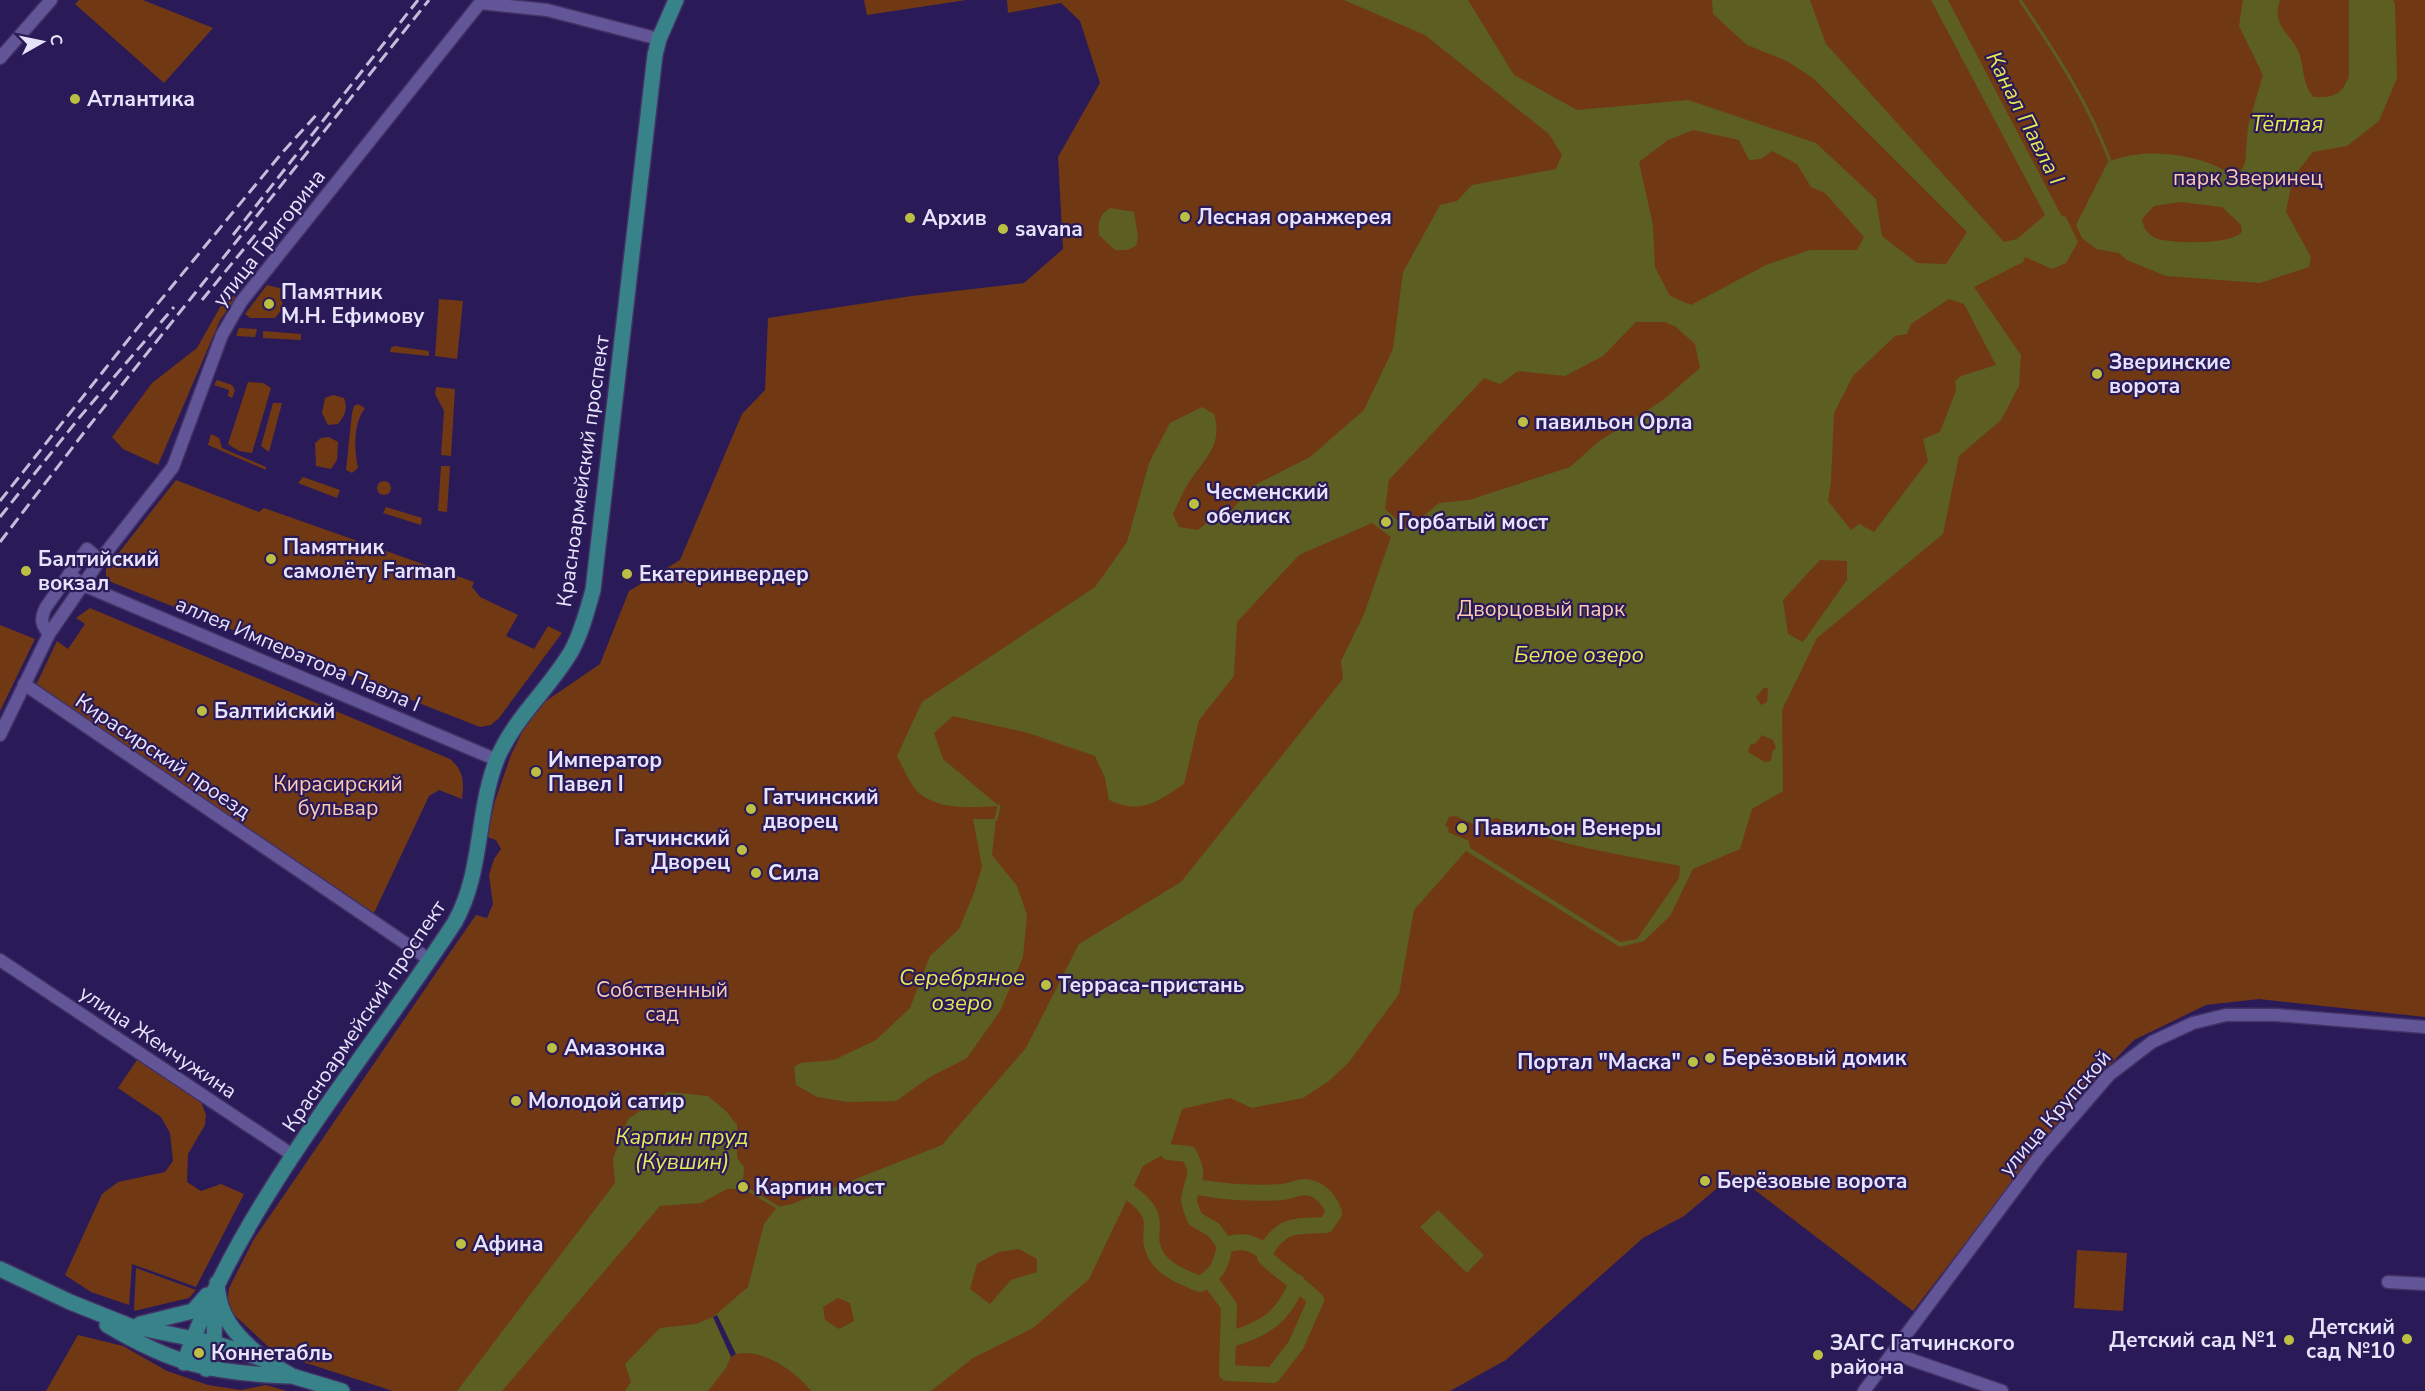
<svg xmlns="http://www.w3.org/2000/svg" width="2425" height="1391" font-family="'Nunito Sans',sans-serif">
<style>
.green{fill:#713913}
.water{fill:#5d5e22;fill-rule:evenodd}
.pier{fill:#2b1a58}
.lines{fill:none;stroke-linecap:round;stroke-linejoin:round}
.stream{stroke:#5d5e22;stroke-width:3}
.river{stroke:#5d5e22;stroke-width:16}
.minor-casing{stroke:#433265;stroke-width:15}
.major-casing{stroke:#433265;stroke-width:18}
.minor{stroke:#625698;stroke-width:12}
.major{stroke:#388389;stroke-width:15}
.rail{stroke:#c2bddb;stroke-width:3;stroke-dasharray:12 6;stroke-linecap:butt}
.poi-dot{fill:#bdbf43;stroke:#2b1a58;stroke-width:2}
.labels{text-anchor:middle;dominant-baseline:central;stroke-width:4.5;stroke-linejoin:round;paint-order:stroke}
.poi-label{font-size:21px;font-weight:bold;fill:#e6e4fb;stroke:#2b1a58;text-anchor:start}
.park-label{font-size:21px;fill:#fccbb0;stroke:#2b1a58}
.street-label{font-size:21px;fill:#e6e4fb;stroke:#2b1a58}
.water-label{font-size:22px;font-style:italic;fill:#e6e856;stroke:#2b1a58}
</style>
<rect width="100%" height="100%" fill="#2b1a58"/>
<path class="green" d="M79,0H143L213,28L164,83L75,4Z
M864,0H966L867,15Z
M1007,0H2425V1017L2259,999L2206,1005L2134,1040L2078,1097L1913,1311L1734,1174L1684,1216L1643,1238L1506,1360L1450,1391H393L275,1353L227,1308L229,1288L254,1239L451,951L476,915L487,918L493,904L489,875L494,859L501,849L496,840L487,837L495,801L511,755L526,724L543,703L600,664L629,591L680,560L742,414L765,390L768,318L912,296L1024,283L1063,249L1058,157L1100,83L1080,21L1061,3L1008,13Z
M267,285L283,289L282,309L275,318H250L245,314Z
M228,293L236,298L220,320L158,465L123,449L112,437L152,383L197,348Z
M439,299L463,301L457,359L435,356Z
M239,328L257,329L255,337L236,336Z
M263,331L301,334V340L263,338Z
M394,346L429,351V356L390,352L391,348Z
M217,380L232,385L235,390L232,398L228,396L229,390L214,385Z
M248,382L263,383L271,388L252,453L239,451L228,444Z
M436,387L455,389L451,456L441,455L444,411L435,394Z
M333,395L344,398C348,409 345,415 338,424L328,425L322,413L325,398Z
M273,403H282L269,452L261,446Z
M358,404L365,408C353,424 354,449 358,468L352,473L346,470L352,413L354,406Z
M211,434L219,438L222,448L266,467V470L208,445Z
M329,437L338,442L337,460L331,469L316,466L315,443L321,438Z
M441,466H450L447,512L438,511Z
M303,477L340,490L337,498L298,483Z
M176,480L259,512L264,508L474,582L472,587L480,597L518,615L506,636L534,649L548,626L562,633L499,718L491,725L480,727L111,582L106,576V569Z
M377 488a7 7 0 1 1 14 0a7 7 0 1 1-14 0Z
M386,507L422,518L421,525L383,513Z
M90,608L450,759C464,771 464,781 462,799L439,790L429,796L374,913L36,685L57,641L68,649L85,624L76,618Z
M0,625L35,639L0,711Z
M137,1060L201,1102L206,1115L205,1125L188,1154L187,1182L201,1191L221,1184L244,1194L196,1287L132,1264L129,1305L91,1292L65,1275L102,1194L118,1182L165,1172L173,1161L170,1133L161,1117L118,1088Z
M2077,1250L2127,1253L2123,1311L2074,1308Z
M136,1268L196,1290L189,1298L134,1311Z
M78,1335L123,1346L167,1371L208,1385L241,1390L266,1385L287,1391H46Z"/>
<path class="water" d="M1344,0H1468L1514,75L1577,110L1688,100L1816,143L1876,199L1882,236L1917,263L1946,264L1967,232L1814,79L1787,61L1747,45L1713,14L1712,0H1810L1826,44L2004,242L2017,239L2045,215L1931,0H1948L2061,215L2066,217L2078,242L2066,263L2052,269L2025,257L2023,262L1974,287L2021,355L2019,386L2001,420L1959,456L1943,534L1817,638L1782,710L1783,791L1752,809L1740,849L1693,869L1670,916L1644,941L1620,947L1466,851L1414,910L1399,994L1349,1062L1329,1081L1303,1098L1252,1108L1230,1098L1182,1109L1168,1152L1143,1166L1089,1279L1033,1328L973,1358L931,1391H811C796,1371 757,1344 731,1356L726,1368L708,1391H625L631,1382L625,1364L660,1328L696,1324L713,1317L748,1287L764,1224L777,1207L792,1204L942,1145L1026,1048L1079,944L1181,882L1343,679L1341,661L1364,614L1391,537L1372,523L1299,555L1237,622L1234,676L1199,720L1184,784C1156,802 1142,815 1109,800L1105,778L1095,756L1028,733L953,716L934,733L943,759L999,806C974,807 940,811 919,793C910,785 903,767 897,756L922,702L1095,587L1127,542L1149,463L1170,423L1202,407L1214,414C1223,443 1206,458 1191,479C1184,489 1179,502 1173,514L1179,527L1198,530L1220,512L1232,510L1249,488L1310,457L1364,410L1393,349L1403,272L1440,205L1457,201L1472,185L1556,169L1562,155L1549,134L1425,35ZM1693,130L1739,140L1749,160L1761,159L1772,151L1797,164L1811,187L1825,193L1864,237L1857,250H1810L1766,265L1691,305L1670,296L1655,267L1653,225L1639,162L1668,140ZM1949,299L1964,304L1996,365L1961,376L1955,381L1956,390L1940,432L1923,439L1928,461L1874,532L1859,524L1851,530L1828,501L1831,481L1834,413L1853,376L1895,336L1907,334L1911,324ZM1636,322H1665L1676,327L1695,344L1700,368L1663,400L1598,442L1570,467L1469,500L1439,503L1408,529L1385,509L1389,480L1484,378L1500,384L1518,371L1565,376L1603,356ZM1820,560L1847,561V580L1803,642L1788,634L1783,600ZM1764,688H1768L1767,702L1761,705L1756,697ZM1762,735L1773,740L1776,748L1772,752L1771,761L1765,762L1748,752L1750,745L1756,743ZM1455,816L1473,824L1497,818C1553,846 1619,854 1680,866L1679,878L1637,939L1620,942L1470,848L1469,841L1448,832L1449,828L1445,826L1449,817ZM1019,1249L1037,1259V1272L1011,1280L990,1304L970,1289L977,1264L998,1252ZM838,1298L850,1303L854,1321L839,1329L825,1320L823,1307Z
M2243,0H2280C2270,29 2294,34 2300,56C2304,71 2303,84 2313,97C2333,98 2342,95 2349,76V0H2393L2395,4L2397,78L2379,121L2347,146L2313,152L2293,177L2286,212L2311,257L2309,267L2260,283L2166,276L2127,260L2119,253L2096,249L2082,238L2076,225L2108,162C2139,149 2177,152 2209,163C2219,167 2228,173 2239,174L2245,163L2248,126L2263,75L2239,26ZM2181,202L2222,207L2241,225L2242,232C2231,245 2170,244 2155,238C2147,234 2143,227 2142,219L2154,206Z
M1110,208L1134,212L1138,237L1136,246L1127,250H1115L1099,235C1098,222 1099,215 1110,208Z
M973,819H996L992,855L1017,886L1027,915L1023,957L1000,1011L967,1058L930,1077L896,1101L848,1102L817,1097L796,1085L794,1067L800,1063L834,1060L876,1040L910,1008L930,956L959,929L974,893L982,867Z
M668,1092L708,1096L726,1111L737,1125V1158L744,1167L743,1180L737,1189H727L701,1203L660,1206L502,1391H457L615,1183L613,1159L628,1119Z
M1438,1210L1484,1255L1467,1273L1420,1227Z"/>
<path class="pier" d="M717,1315L736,1354L731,1357L713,1317Z"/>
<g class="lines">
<path class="stream" d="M2020,0C2056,54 2087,100 2110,161
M996,819L999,806
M740,1185L777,1207"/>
<path class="river" d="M1194,1186C1219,1192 1256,1194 1282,1192C1289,1192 1297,1187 1305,1187C1320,1188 1330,1200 1334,1213L1326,1225C1295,1227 1283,1222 1265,1252
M1129,1192C1170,1222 1140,1229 1157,1257C1166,1271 1185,1278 1200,1284C1218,1274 1221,1265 1225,1245L1214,1230L1195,1219C1193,1213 1189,1205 1189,1200C1191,1177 1202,1180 1189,1154L1168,1152
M1209,1279L1229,1306L1227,1373L1273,1375L1296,1345L1316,1300C1300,1284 1281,1273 1265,1257V1252C1251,1241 1241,1240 1225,1245
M1228,1340C1263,1330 1284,1318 1297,1282"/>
<defs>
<path id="minor" d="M0,58L51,0
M69,574L83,585L497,760
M49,634C41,624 40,619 46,607L87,549L100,560
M24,684L430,960
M0,735L49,634L100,560L173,467L222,335L241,302L480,3L547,10L659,39
M0,960L294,1156
M2388,1282L2425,1284
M1892,1353L2002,1391
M1864,1391L2041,1154L2109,1075L2152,1042L2193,1023L2226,1015H2276L2425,1027"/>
<path id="major" d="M0,1269L70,1302L130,1326L214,1343L263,1359L292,1376L342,1391
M217,1283C218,1314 234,1334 257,1353
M140,1324L193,1311L207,1295
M107,1325C174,1365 212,1373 289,1376
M184,1363C240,1204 363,1063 455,922C483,872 476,812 497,759C516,715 549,690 572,650C582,631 587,611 593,590L655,55L659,39L676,0
M206,1369L214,1343L215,1298"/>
</defs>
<use href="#minor" class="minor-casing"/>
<use href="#major" class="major-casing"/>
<use href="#minor" class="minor"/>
<use href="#major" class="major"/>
<path class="rail" d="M233,235L418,0
M202,300L270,217
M0,501L136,330L281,154L319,112
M0,517L79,418L174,307
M0,542L89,426L429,0"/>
</g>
<g class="poi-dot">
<circle cx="75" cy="99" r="6"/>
<circle cx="1185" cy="217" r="6"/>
<circle cx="910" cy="218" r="6"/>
<circle cx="1003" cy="229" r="6"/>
<circle cx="269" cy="304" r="6"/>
<circle cx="2097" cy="374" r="6"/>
<circle cx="1523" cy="422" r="6"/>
<circle cx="1194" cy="504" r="6"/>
<circle cx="1386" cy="522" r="6"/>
<circle cx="271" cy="559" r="6"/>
<circle cx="26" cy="571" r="6"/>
<circle cx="627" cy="574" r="6"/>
<circle cx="202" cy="711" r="6"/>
<circle cx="536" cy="772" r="6"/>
<circle cx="751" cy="809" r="6"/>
<circle cx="1462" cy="828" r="6"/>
<circle cx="742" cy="850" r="6"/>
<circle cx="756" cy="873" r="6"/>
<circle cx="1046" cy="985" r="6"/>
<circle cx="552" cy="1048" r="6"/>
<circle cx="1710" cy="1058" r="6"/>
<circle cx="1693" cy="1062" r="6"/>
<circle cx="516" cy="1101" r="6"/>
<circle cx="1705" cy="1181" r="6"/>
<circle cx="743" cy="1187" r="6"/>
<circle cx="461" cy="1244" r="6"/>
<circle cx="2407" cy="1339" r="6"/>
<circle cx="2289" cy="1340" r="6"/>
<circle cx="199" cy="1353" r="6"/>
<circle cx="1818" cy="1355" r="6"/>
</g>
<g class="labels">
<g class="poi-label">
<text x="87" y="99">Атлантика</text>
<text x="1197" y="217">Лесная оранжерея</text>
<text x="922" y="218">Архив</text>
<text x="1015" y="229">savana</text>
<text x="281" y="292">Памятник<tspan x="281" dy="24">М.Н. Ефимову</tspan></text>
<text x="2109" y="362">Зверинские<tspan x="2109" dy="24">ворота</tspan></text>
<text x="1535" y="422">павильон Орла</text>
<text x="1206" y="492">Чесменский<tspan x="1206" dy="24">обелиск</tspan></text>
<text x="1398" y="522">Горбатый мост</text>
<text x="283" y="547">Памятник<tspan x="283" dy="24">самолёту Farman</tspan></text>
<text x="38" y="559">Балтийский<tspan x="38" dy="24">вокзал</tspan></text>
<text x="639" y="574">Екатеринвердер</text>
<text x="214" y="711">Балтийский</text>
<text x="548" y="760">Император<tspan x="548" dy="24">Павел I</tspan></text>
<text x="763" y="797">Гатчинский<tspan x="763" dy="24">дворец</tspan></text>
<text x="1474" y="828">Павильон Венеры</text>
<text x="730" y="838" text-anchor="end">Гатчинский<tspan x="730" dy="24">Дворец</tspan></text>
<text x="768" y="873">Сила</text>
<text x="1058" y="985">Терраса-пристань</text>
<text x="564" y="1048">Амазонка</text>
<text x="1722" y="1058">Берёзовый домик</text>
<text x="1681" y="1062" text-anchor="end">Портал "Маска"</text>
<text x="528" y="1101">Молодой сатир</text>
<text x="1717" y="1181">Берёзовые ворота</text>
<text x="755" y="1187">Карпин мост</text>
<text x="473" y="1244">Афина</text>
<text x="2395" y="1327" text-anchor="end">Детский<tspan x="2395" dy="24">сад №10</tspan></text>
<text x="2277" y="1340" text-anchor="end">Детский сад №1</text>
<text x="1830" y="1343">ЗАГС Гатчинского<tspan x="1830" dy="24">района</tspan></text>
<text x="211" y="1353">Коннетабль</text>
</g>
<g class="park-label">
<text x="2248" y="178">парк Зверинец</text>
<text x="1541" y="609">Дворцовый парк</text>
<text x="338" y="784">Кирасирский<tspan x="338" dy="24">бульвар</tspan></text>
<text x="662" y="990">Собственный<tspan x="662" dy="24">сад</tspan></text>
</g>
<g class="street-label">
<text transform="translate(269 238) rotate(-52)">улица Григорина</text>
<text transform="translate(583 471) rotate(-82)">Красноармейский проспект</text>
<text transform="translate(298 654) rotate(23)">аллея Императора Павла I</text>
<text transform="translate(163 756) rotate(34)">Кирасирский проезд</text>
<text transform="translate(364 1016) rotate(-56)">Красноармейский проспект</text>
<text transform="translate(158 1042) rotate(34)">улица Жемчужина</text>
<text transform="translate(2055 1113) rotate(-49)">улица Крупской</text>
</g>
<g class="water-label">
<text transform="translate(2025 118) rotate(63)">Канал Павла I</text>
<text x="2287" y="124">Тёплая</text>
<text x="1579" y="655">Белое озеро</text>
<text x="962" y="978">Серебряное<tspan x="962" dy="25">озеро</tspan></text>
<text x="682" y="1137">Карпин пруд<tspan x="682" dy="25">(Кувшин)</tspan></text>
</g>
</g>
<g transform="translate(42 42) rotate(81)" stroke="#2b1a58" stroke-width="4.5" paint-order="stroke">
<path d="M0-4.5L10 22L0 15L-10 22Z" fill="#e6e4fb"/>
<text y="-9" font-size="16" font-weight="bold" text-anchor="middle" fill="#e6e4fb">С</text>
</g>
</svg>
